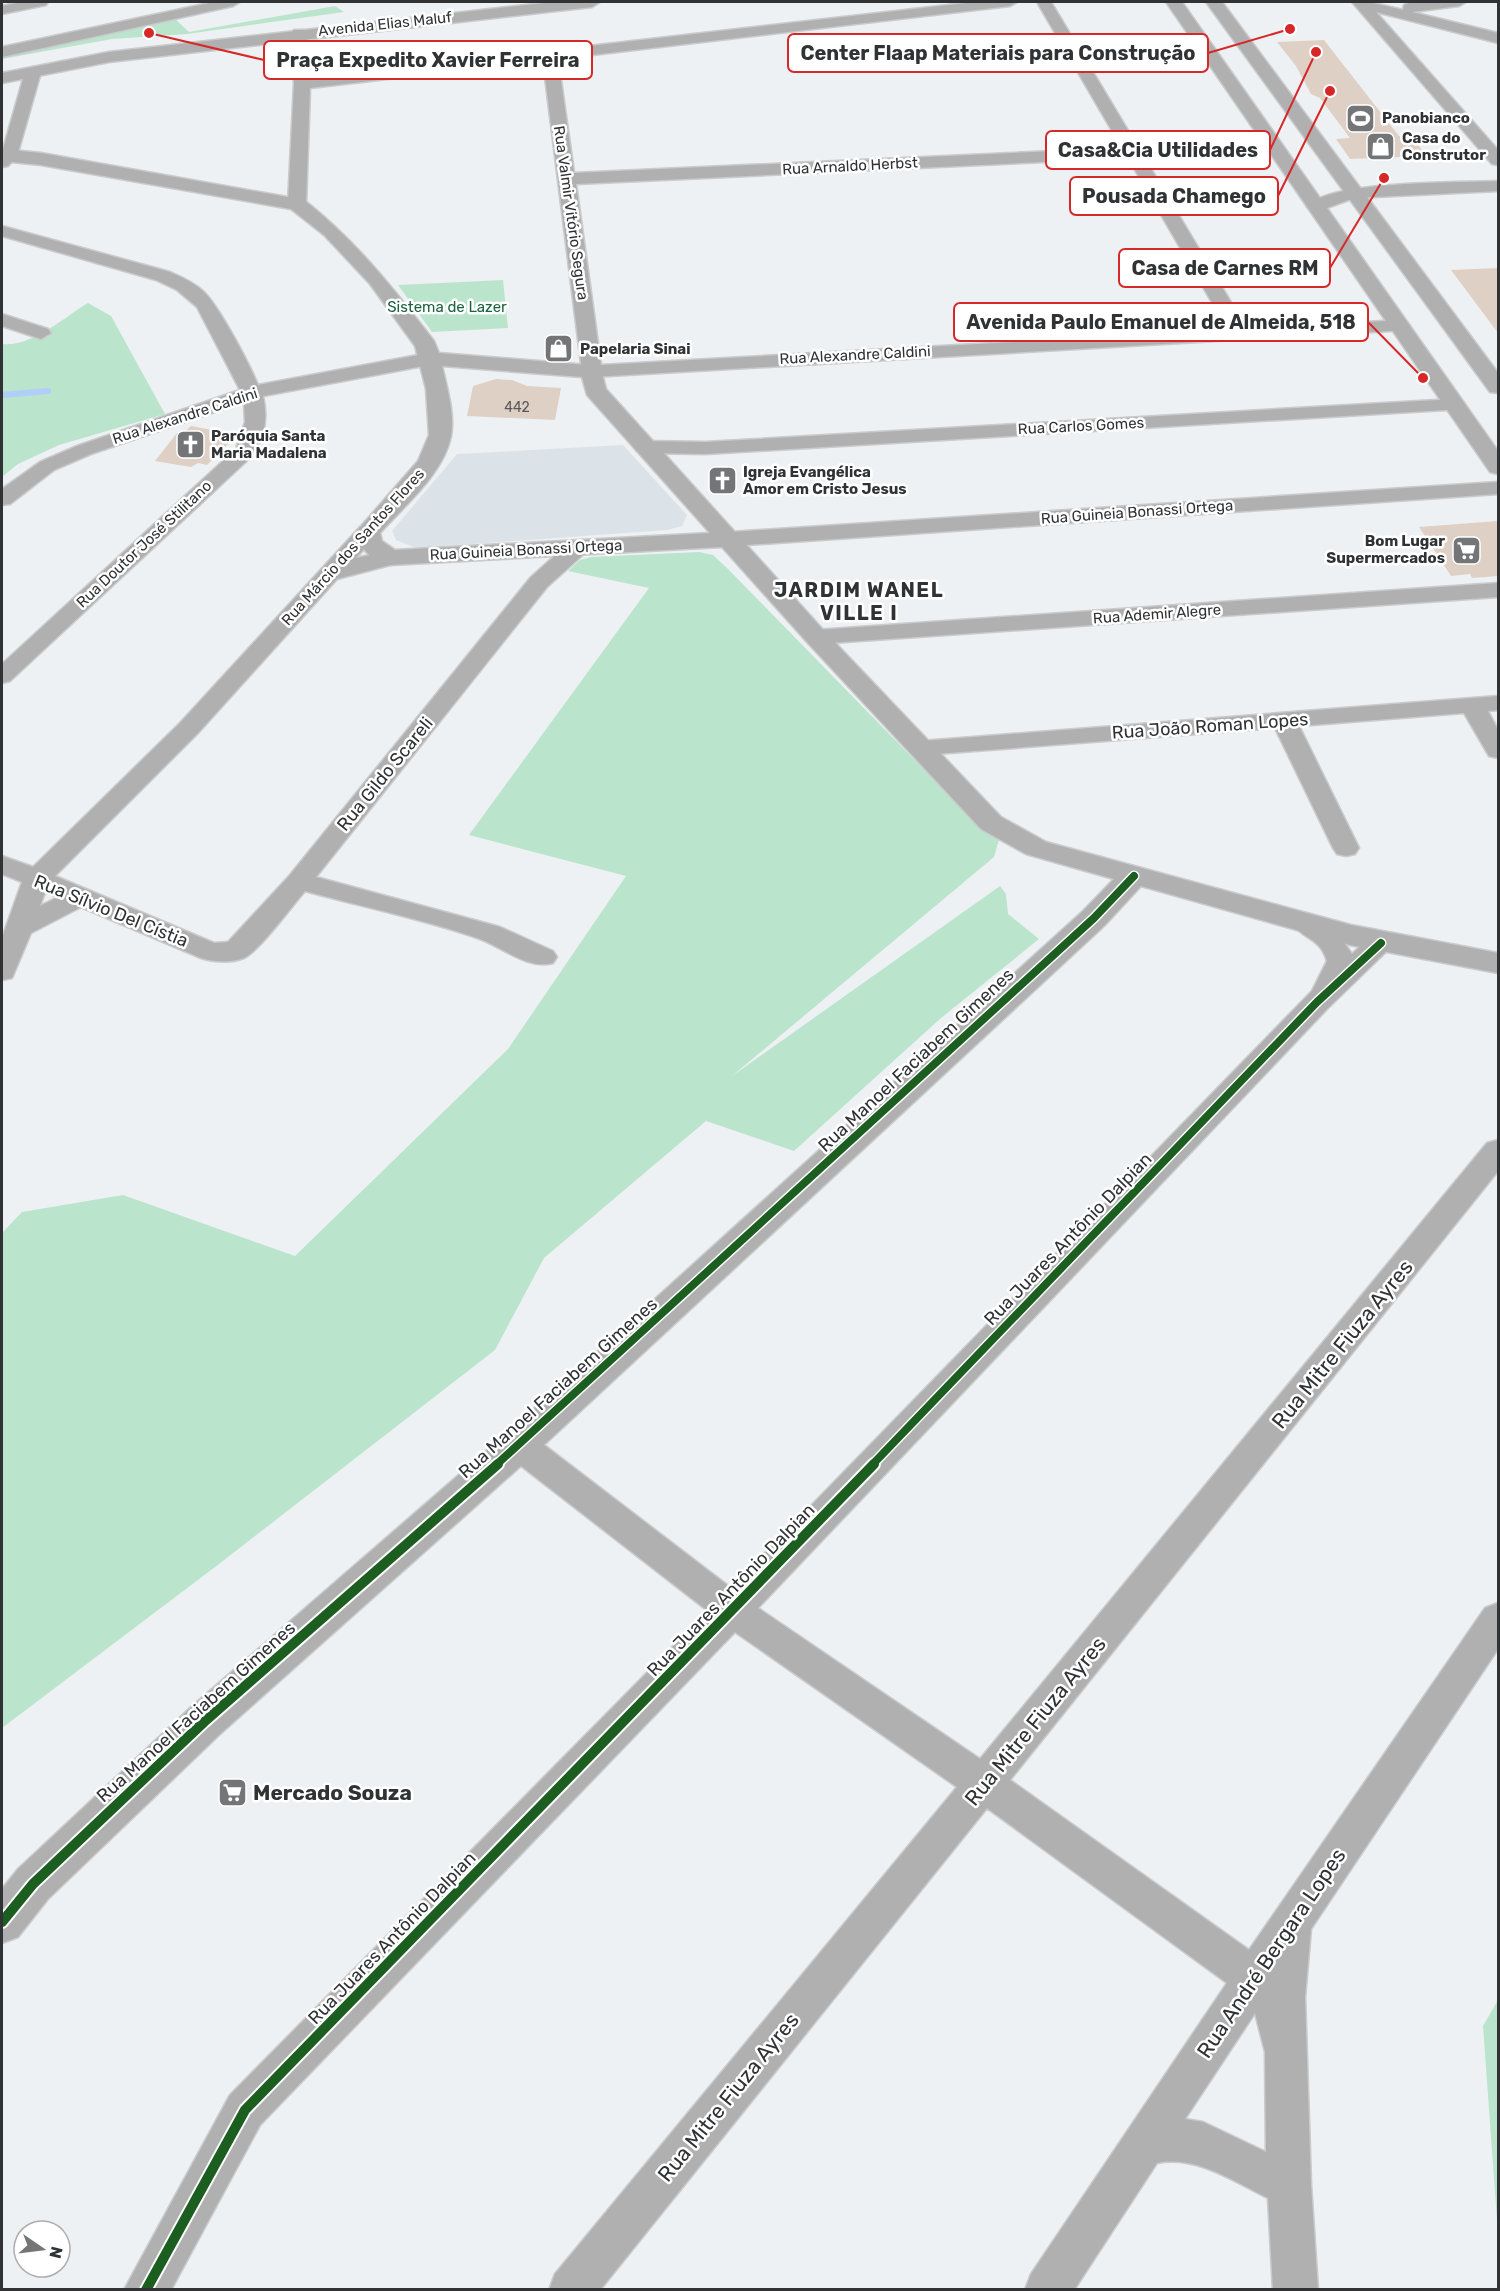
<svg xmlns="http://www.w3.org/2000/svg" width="1500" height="2291" font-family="Rubik,sans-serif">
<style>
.built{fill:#dce3e8}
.green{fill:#bbe4cd}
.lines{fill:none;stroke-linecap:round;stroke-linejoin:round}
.stream{stroke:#b0cef8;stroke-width:6}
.building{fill:#ded0c5}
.minor-casing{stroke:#c9cbcc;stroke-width:3}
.tertiary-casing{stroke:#c9cbcc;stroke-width:3}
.secondary-casing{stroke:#c9cbcc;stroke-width:3}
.minor{fill:#b1b0b1;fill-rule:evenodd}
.tertiary{fill:#b1b0b1;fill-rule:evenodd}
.secondary{fill:#b0b0b0;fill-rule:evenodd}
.cycleway-far1-casing{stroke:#fff;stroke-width:11}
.cycleway-casing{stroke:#fff;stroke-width:14}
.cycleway-far1{stroke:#1b5e20;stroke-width:8}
.cycleway{stroke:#1b5e20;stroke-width:10}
.labels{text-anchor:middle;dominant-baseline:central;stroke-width:5;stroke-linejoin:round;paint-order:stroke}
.far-number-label{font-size:14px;fill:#5c5a58}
.far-street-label{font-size:15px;fill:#313234;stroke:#fff}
.far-poi-label{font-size:15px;font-weight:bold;fill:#313234;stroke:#fff;text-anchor:start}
.far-park-label{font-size:15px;fill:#1d623f;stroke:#fff}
.street-label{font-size:18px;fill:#313234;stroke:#fff}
.far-district-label{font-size:20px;font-weight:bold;letter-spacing:1.5px;fill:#313234;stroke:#fff}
.near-street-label{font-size:21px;fill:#313234;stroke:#fff}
.near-poi-label{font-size:21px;font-weight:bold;fill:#313234;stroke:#fff;text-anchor:start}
.leader{fill:none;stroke:#d62828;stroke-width:2}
.callout-dot{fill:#d62828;stroke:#fff;stroke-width:2}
.callout{fill:#fff;stroke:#d62828;stroke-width:2}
.callout-label{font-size:20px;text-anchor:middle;font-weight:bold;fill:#313234}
</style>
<rect width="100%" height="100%" fill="#eef1f3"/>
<path class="built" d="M623,445L687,515L682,526L667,530L416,548L396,540L392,531L457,454Z"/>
<path class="green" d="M335,6L344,12L187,34L112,39L2,59V55L174,18L189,32Z
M503,280L508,328L432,332L398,285Z
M88,303L111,316L165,414L59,445L18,464L2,477V344C32,347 63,318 88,303Z
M699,552L713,555L728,569L984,831L999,840L994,857L732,1076L1000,886L1006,894L1008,914L1039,939L941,1018L794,1151L706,1121L544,1258L495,1350L219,1564L2,1728V1233L22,1212L123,1195L295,1256L508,1049L626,876L469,835L649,588L568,571L580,560L591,557Z
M1498,2000V2234L1483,2026Z"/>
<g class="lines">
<path class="stream" d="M2,395L48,391"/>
</g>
<path class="building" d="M1324,40L1399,136H1412L1426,156L1350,159L1336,139L1350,138L1320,98L1311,94L1296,66L1277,42Z
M1498,268V333L1451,270Z
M496,379L512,380L527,386L561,388L555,420L467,416L473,386Z
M191,426L228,433L219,441H231L207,465L198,463L191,467L155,461L177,433H183Z
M1498,521V576L1472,578L1470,574L1451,576L1419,527Z"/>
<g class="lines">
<defs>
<path id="minor" d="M21,2H48L46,5L2,14V6Z
M214,2H240L233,6L2,57V47Z
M975,2H1017L1010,6L558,59L574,173L1122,148L1037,2H1051L1247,329L1400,320L1410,326L1407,330L592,377L585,375L582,371L543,61L310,88L306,204L297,209L288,204L294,84L291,33L294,30H304L307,33L310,78ZM1128,158L1228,330L601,365L576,184Z
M1352,2H1369L1403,10L1404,5L1409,3L1466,2L1459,6L1412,12L1498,33V43L1376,12L1498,150V165L1492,164Z
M33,67L41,72L17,156L8,166L2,167V153L25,72Z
M1498,181V191L1354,198L1316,212L1307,207C1326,180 1462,183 1498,181Z
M2,226L170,272C181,277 193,282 203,291C219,306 249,363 258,385L429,353L439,359L429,365L263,396C268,418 265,438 252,456L10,681L2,683V664L236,449L245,422L244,402L91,454L54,470L10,504L2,505V489L40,462L77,446L240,390L197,307L177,290L156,280L2,236Z
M2,314L48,329L51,333L41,339L2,326Z
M1455,399L1462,401L1465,405L1462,409L706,454L644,453L637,451L634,447L637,443L644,441L706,442Z
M1498,482V494L731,546L723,544L720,539L723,534L731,532Z
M368,525L376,527L379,532L356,558L390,551L398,553L401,558L398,563L337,579L198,733L55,876L214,943L228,942L290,875L531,577L570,542H586L589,547L586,552L547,587L316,877L500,927L553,951L557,957L553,963C528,970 502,947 480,939C423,919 363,907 305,891C291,907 260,950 244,958C232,963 213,962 201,958L81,907L31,933L12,978L2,980V938L22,882L2,874V856L33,867L180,723L360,527ZM45,892L58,897L40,906Z
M1498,583V597L816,644L808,642L804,637L808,632L816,630Z
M1498,696V710L1488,711L1498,730V758L1489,756L1464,713L1299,726L1359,848L1355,854L1346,856L1337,854L1333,848L1275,728L922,755L913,753L910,748L913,743L922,741Z
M1306,914L1334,928L1352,954C1365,942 1373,932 1391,937L1395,943L1327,1009L758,1608L980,1759L1487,1143L1498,1140V1171L1010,1780L1249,1950L1485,1608L1498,1603V1649L1311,1929L1305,1997L1311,2185L1318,2290H1273L1268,2198C1233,2181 1196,2155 1157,2163L1074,2290H1025L1031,2274L1227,1983L987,1808L600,2290H549L555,2274L957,1787L735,1632L260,2125L171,2290H124L230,2095L708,1611L507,1455L502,1445L507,1435L519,1431L531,1435L731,1588L1312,991L1327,961C1320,937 1303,940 1292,923L1296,917ZM1255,2013L1265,2052L1266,2152L1203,2122L1185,2119Z"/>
<path id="tertiary" d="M2,149L41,153L304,200C356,241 394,289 434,341L439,353L600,366L606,389L825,632L1001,817L1046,842L1351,925L1498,953V973L1350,945L1141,886L1105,925L532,1456L219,1735L48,1899L18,1937L2,1943V1889L18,1869L189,1709L506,1434L1083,911L1114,879L1026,854L981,829L807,642L722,547L390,565C372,561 360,549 356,532L418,461L429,435L426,389L415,346L370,284L324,235L291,209L41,165L2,161ZM442,366L582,377L587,395L710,533L395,550L382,541L380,533C405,505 444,473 451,436C455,415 447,387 442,366Z"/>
<path id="secondary" d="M553,2H600L592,7L109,62L2,83V73L109,52Z
M1166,2H1182L1498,451V474L1490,472Z
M1206,2H1222L1498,373V393L1490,392Z"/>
</defs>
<use href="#minor" class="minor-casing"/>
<use href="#tertiary" class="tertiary-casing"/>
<use href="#secondary" class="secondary-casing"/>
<use href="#minor" class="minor"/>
<use href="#tertiary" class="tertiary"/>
<use href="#secondary" class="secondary"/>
<defs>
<path id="cycleway-far1" d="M496,1465L1094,918L1134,876
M872,1465L1317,1002L1381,943"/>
<path id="cycleway" d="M2,1922L33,1884L204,1722L498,1464
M146,2290L245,2110L874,1464"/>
</defs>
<use href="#cycleway-far1" class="cycleway-far1-casing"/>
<use href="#cycleway" class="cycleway-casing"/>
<use href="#cycleway-far1" class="cycleway-far1"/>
<use href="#cycleway" class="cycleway"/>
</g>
<defs>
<symbol id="stadium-square" viewBox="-11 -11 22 22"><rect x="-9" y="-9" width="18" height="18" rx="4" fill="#737577" stroke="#fff"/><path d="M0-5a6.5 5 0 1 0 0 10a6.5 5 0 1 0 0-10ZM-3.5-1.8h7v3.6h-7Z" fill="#fff"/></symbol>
<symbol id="shop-square" viewBox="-11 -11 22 22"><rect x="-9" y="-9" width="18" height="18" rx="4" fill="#737577" stroke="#fff"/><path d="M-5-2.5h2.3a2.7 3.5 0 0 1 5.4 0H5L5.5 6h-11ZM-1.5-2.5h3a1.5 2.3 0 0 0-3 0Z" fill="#fff"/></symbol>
<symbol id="church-square" viewBox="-11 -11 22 22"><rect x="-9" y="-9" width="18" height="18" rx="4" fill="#737577" stroke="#fff"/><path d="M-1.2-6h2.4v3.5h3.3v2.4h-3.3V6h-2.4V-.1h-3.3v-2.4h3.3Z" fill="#fff"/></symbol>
<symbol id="supermarket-square" viewBox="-11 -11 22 22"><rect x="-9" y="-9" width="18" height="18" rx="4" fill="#737577" stroke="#fff"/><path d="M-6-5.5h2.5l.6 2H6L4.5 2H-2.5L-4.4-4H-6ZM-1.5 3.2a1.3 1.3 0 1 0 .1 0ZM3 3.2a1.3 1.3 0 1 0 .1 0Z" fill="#fff"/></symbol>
</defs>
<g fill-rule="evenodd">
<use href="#stadium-square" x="1344" y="102" width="33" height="33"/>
<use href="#shop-square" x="1364" y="130" width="33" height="33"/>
<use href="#shop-square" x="542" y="332" width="33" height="33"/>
<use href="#church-square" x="174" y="428" width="33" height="33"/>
<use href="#church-square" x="706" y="464" width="33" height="33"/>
<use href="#supermarket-square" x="1450" y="534" width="33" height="33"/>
<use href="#supermarket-square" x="216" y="1776" width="33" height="33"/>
</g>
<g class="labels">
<g class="far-number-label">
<text x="517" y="407">442</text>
</g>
<g class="far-street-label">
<text transform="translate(385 24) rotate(-6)">Avenida Elias Maluf</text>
<text transform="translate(850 166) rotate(-3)">Rua Arnaldo Herbst</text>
<text transform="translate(571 213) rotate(82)">Rua Valmir Vitório Segura</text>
<text transform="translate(855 355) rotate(-3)">Rua Alexandre Caldini</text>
<text transform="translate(185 416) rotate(-18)">Rua Alexandre Caldini</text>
<text transform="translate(1081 426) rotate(-3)">Rua Carlos Gomes</text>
<text transform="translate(1137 512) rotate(-4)">Rua Guineia Bonassi Ortega</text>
<text transform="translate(144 544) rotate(-43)">Rua Doutor José Stilitano</text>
<text transform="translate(353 547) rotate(-48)">Rua Márcio dos Santos Flores</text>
<text transform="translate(526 550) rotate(-3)">Rua Guineia Bonassi Ortega</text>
<text transform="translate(1157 614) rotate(-4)">Rua Ademir Alegre</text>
</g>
<g class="far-poi-label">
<text x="1382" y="118">Panobianco</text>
<text x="1402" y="138">Casa do<tspan x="1402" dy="17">Construtor</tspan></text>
<text x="580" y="349">Papelaria Sinai</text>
<text x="211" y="436">Paróquia Santa<tspan x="211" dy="17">Maria Madalena</tspan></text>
<text x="743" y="472">Igreja Evangélica<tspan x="743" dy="17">Amor em Cristo Jesus</tspan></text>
<text x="1445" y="541" text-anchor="end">Bom Lugar<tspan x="1445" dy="17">Supermercados</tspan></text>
</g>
<g class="far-park-label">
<text x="447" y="307">Sistema de Lazer</text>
</g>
<g class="street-label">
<text transform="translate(1210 726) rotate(-4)">Rua João Roman Lopes</text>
<text transform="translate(385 774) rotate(-51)">Rua Gildo Scareli</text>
<text transform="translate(111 911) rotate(22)">Rua Sílvio Del Cístia</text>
<text transform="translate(916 1060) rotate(-43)">Rua Manoel Faciabem Gimenes</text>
<text transform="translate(1068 1239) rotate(-46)">Rua Juares Antônio Dalpian</text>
<text transform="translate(558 1388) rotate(-42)">Rua Manoel Faciabem Gimenes</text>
<text transform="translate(731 1590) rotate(-46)">Rua Juares Antônio Dalpian</text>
<text transform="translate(196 1712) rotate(-42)">Rua Manoel Faciabem Gimenes</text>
<text transform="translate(392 1938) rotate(-46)">Rua Juares Antônio Dalpian</text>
</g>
<g class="far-district-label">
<text x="859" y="590">JARDIM WANEL<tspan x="859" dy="23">VILLE I</tspan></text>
</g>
<g class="near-street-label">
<text transform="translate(1342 1344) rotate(-51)">Rua Mitre Fiuza Ayres</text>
<text transform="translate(1035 1721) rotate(-51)">Rua Mitre Fiuza Ayres</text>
<text transform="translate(1271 1953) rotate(-56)">Rua André Bergara Lopes</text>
<text transform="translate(728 2097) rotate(-51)">Rua Mitre Fiuza Ayres</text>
</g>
<g class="near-poi-label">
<text x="253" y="1792">Mercado Souza</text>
</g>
</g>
<path class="leader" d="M1290 29L1208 53M149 33L264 60M1316 52L1270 150M1330 91L1278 196M1384 178L1330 268M1423 378L1368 322"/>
<g class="callout-dot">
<circle cx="1290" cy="29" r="6"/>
<circle cx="149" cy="33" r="6"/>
<circle cx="1316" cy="52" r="6"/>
<circle cx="1330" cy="91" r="6"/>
<circle cx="1384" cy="178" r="6"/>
<circle cx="1423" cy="378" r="6"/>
</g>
<g class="callout">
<rect x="788" y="34" width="420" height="38" rx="6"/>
<rect x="264" y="41" width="328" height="38" rx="6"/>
<rect x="1046" y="131" width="224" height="38" rx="6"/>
<rect x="1070" y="177" width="208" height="38" rx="6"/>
<rect x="1119" y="249" width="211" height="38" rx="6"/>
<rect x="954" y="303" width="414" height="38" rx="6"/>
</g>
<g class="callout-label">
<text x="998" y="60">Center Flaap Materiais para Construção</text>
<text x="428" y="67">Praça Expedito Xavier Ferreira</text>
<text x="1158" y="157">Casa&amp;Cia Utilidades</text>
<text x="1174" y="203">Pousada Chamego</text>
<text x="1225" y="275">Casa de Carnes RM</text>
<text x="1161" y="329">Avenida Paulo Emanuel de Almeida, 518</text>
</g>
<rect width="1500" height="2291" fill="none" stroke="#313234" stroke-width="6"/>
<g transform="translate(42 2249) rotate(104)"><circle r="28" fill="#ffffff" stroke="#adadae" stroke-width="1.5"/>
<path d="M0-4.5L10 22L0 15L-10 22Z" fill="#737577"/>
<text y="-9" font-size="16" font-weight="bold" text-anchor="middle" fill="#313234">N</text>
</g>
</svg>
